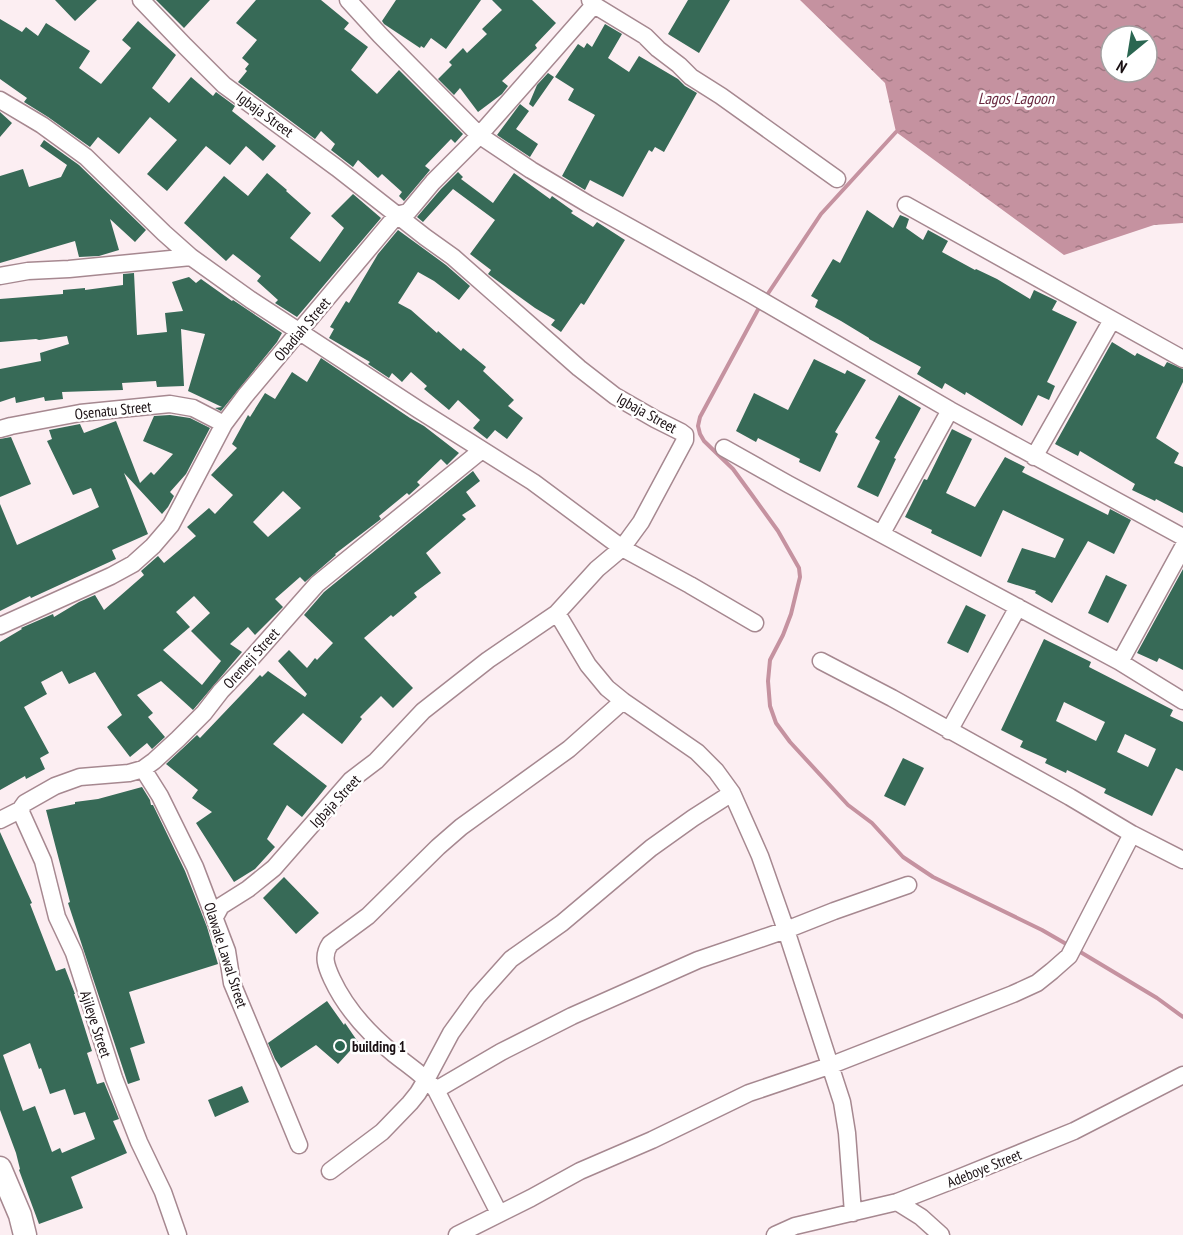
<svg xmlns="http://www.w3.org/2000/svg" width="1183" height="1235" font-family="'PT Sans Narrow',sans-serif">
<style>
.water{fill:url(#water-ripples);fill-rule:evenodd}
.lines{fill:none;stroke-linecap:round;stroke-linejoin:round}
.stream{stroke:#c592a0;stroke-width:4}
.building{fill:#376a57;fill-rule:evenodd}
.street-casing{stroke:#a68890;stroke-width:19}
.secondary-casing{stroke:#a68890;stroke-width:25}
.street{stroke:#fff;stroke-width:16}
.secondary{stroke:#fff;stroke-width:22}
.poi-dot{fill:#2a6651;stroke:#fff;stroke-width:2}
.labels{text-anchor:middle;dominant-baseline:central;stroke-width:5;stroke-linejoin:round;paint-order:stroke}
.street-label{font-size:15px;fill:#190f12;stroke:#fff}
.poi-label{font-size:15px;font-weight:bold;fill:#190f12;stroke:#fff;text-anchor:start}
.water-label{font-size:16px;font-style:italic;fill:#68283f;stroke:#fff}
</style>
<defs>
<pattern id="water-ripples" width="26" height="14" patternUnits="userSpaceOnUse" patternTransform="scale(1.5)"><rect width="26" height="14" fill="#c592a0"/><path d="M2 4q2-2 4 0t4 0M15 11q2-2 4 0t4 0" fill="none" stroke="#9f7681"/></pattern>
</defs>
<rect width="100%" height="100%" fill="#fceef2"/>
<path class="water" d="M800,0H1183V223L1154,225L1064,255L896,132L885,83ZM1111,36H1147V72H1111Z"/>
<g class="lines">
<path class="stream" d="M765,298L821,214L896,132
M761,304L700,417L698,426L700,434L704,441L733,469L752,495L778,531L799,568L800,577L791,614L783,635L770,660L768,681L770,706L776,723L790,742L848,805L872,823L903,857L933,877L1042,930L1068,945
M1077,950L1157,998L1183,1017"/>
</g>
<path class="building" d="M55,0H97L75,21Z
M156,0H210L184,28Z
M256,0H321L349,23L344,29L368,47L351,70L377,94L399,70L463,134L455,143L451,139L425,166L430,170L404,201L399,196L402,192L382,174L378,178L358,160L353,167L331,150L335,144L321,131L315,139L238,82L247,71L245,69L249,64L242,58L257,40L236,23Z
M396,0H481L446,49L431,38L424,48L421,46L420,48L384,24L382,21Z
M492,0H532L556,23L535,45L537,48L502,81L508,86L502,94L478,112L460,88L454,95L438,79L452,65L449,62L463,48L467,53L487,34L482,29L502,10Z
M688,0H730L699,53L668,34Z
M0,19L22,32L26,27L38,36L46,23L90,51L79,68L101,84L131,48L122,40L138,21L176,55L152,88L169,103L191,77L213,96L216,92L235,106L232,111L276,146L263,161L246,146L230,165L206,146L167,191L147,174L177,140L150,117L119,154L98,137L90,147L48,117L24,102L27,98L0,79Z
M605,24L622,34L608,58L629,72L639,56L678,79L685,86L697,93L664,152L655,147L652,152L649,150L623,197L590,180L585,190L562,176L595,115L568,100L574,89L555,77L578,44L584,48L587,43L592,47Z
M548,73L554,77L533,107L529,104L537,85Z
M520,104L529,111L516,129L538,144L530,157L497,135Z
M0,112L12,123L0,137Z
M44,140L79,165L146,230L135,242L110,219L119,250L99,256L79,257L75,241L0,263V176L23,169L29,187L61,177L67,165L40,146Z
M458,172L463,177L461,179L493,203L514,173L550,199L552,196L573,211L571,213L593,227L597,222L625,240L584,305L581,303L561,332L551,325L555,320L535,308L488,274L491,270L470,254L495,220L453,189L423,222L417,217L441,189Z
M267,173L287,190L286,191L311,213L290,238L320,262L344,228L331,216L353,194L381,218L297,317L275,303L278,300L257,281L261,276L233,254L226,261L184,223L224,176L248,196Z
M867,210L893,228L900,215L905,217L909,219L906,228L923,240L928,230L948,241L942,252L975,270L976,269L997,279L1030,299L1034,290L1057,301L1052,310L1077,322L1047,382L1055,386L1049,400L1038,395L1022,426L966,392L965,395L945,383L942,389L917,374L921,367L869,339V338L841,321L815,307L818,300L811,296L833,259L840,263Z
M398,230L446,265L470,286L459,300L434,281L418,272L398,303L411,310L437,333L438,331L461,351L463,348L486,367L483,371L514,400L508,406L523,418L507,439L495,430L487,439L473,428L480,420L458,400L449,410L424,389L427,386L411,372L402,382L392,373L389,378L368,364L370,362L329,338L334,329L330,327L346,301L349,303L378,254Z
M134,273L137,335L167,332L165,313L183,311L172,282L189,277L196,283L201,279L232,301L233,300L282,333L277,342L221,411L215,408L222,407L188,391L205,334L181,329L184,386L157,387L156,381L122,383L123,390L62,392L63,399L45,401L44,397L16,403L15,397L0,402V369L41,361L40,353L69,344L67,336L39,340L36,339L0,342V299L63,294V290L85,288V290L123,285V274Z
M1112,342L1135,356L1137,353L1164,367L1167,362L1183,369V382L1156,438L1179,453L1174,463L1183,467V513L1156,499L1155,501L1132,490L1135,484L1080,451L1078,456L1055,444Z
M321,358L410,418L424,426L459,453L447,465L441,459L417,482L420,485L409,495L407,493L379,516L381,519L335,554L336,555L305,582L300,577L275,599L283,607L255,635L248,627L230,644L242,652L193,710L161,681L137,695L153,713L148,717L165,737L152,749L147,743L130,757L107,727L122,715L95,672L69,684L62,671L41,682L47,694L24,707L49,753L40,758L45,769L26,779L25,776L0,790V642L22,629L21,628L53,614L54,617L79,602L95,595L104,610L144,575L141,571L158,556L164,563L196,536L187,527L209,508L215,514L233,495L211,475L237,448L232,444L248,415L250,417L265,393L275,399L292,372L307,382ZM283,491L301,508L268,537L253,522ZM194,596L210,613L191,631L221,661L202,685L163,650L190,627L176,612Z
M814,359L845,374L847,370L866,380L835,432L838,434L820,472L799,462L800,459L758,438L756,442L736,431L754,393L788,410Z
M899,395L921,408L894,458L896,459L878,497L857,487L880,441L875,438Z
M170,415L190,418L210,428L186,474L170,492L174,496L168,507L162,514L124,473L148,534L112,550L116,559L31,598L30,596L0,611V504L17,545L99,507L91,488L73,495L47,441L52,439L49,430L80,424L84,433L116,421L140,483L151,472L154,475L173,454L143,441L154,416Z
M952,429L972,439L946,493L975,507L1005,457L1025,467L1022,472L1108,515L1110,509L1131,520L1114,554L1088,541L1052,603L1035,593L1036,591L1007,582L1022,548L1055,558L1064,539L1003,510L981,557L931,533L932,530L905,517L924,479L927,480Z
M11,437L31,484L0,497V439Z
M473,471L480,481L466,492L476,506L462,515L466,519L426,553L441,573L414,593L417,597L393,617L391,615L364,638L413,688L393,708L381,696L360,717L362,719L342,744L303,713L273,744L327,786L302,817L287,805L267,839L275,847L255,869L234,882L196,823L212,812L192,798L198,790L166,764L197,735L200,738L260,675L262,677L268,671L305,697L307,694L278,661L289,650L307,668L315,658L317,660L333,643L304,615L324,592Z
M1183,569V670L1159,658L1157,662L1137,653Z
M1106,575L1127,585L1108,623L1088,613Z
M966,605L986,615L968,653L947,643Z
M1044,639L1091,662L1089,667L1173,710L1170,716L1183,722V771L1176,768L1152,816L1104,793L1106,789L1067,770L1066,773L1045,763L1047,759L1020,747L1023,741L1001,730ZM1064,702L1105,722L1096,741L1056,721ZM1125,734L1156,749L1148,767L1117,752Z
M903,758L924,768L905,806L884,796Z
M142,787L150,800L151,805H153L185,871L207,927L218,964L129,992L145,1043L130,1048L140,1080L128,1084L68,903L70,902L46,810L75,804V802L98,799Z
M0,832L32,903L30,904L56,971L65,968L75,994H74L92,1051L87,1053L97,1084L104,1082L119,1119L113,1121L127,1153L71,1177L83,1208L39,1224L19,1170L20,1169L16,1153L0,1110ZM30,1043L39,1069L41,1068L50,1094L65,1089L74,1115L85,1112L95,1139L62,1153L60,1148L52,1152L35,1106L23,1111L3,1055Z
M284,877L319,913L296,934L263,898Z
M327,1001L344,1025L345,1023L358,1042L338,1064L316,1045L281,1068L275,1059L268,1043Z
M242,1086L249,1102L215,1117L208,1100Z"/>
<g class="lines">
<defs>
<path id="street" d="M141,0L185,46L224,85L337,168L425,237L453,257L579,368L615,396L655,419L681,432L685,435V440L641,522L622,548L597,569L557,613L488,660L423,711L376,761L351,780L274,868L248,889L221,906L215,917
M348,0L380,35L479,135L531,170L588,204L752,295L950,410L1183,537
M590,0L594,5L645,36L658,49L679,65L691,77L721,96L837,179
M0,100L42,125L86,157L164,233L191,257L251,300L419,410L533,482L622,548L690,585L755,623
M906,205L1183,359
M0,276L28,271L69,269L191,257
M0,429L11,426L80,413L170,404L193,408L224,424
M724,448L788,484L1120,662L1183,701
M1034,457L1112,320
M882,533L950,410
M557,613L588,665L607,688L623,701L697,752L716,771L732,793L760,856L786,930L842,1102L847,1133L853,1213
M0,626L111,576L133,564L153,546L171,525L224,424L245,396L397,215L408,212L433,182L475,140L594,5
M821,661L892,698L1070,797L1132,834L1183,860
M1120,662L1183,547
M949,731L1018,607
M143,769L160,796L195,867L227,951L232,983L260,1050L299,1145
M20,810L43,861L57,917L74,953L114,1078L139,1142L163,1192L178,1235
M0,820L20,810L25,803L55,786L80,777L129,773L143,769L154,761L178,739L204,713L221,691L242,669L317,584L482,450
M436,1090L501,1052L572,1016L698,960L786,930L834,911L908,885
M330,1171L382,1132L410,1103L418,1093L427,1078L451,1033L477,997L511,959L562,923L651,848L693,818L732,793
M897,1202L921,1217L941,1235
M499,1213L436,1090C424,1075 409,1066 394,1054C368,1033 346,1009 332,979C326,966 322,956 330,944L368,916L438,847L461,827L569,749L623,701
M457,1235L531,1198L580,1171L652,1140L749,1093L829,1066L1013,994L1037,983L1052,971L1069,956L1132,834
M775,1235L795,1226L897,1202L951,1181L1074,1131L1183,1075"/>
<path id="secondary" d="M0,1168L20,1215L25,1235"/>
</defs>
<use href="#street" class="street-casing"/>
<use href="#secondary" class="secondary-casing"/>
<use href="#street" class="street"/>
<use href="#secondary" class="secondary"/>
</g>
<circle class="poi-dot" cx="340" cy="1046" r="6"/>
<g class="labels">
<g class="street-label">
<text transform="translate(265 114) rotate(36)">Igbaja Street</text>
<text transform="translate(302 329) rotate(-50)">Obadiah Street</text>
<text transform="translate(113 410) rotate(-6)">Osenatu Street</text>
<text transform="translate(647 413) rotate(29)">Igbaja Street</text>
<text transform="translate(251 658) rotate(-48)">Oremeji Street</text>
<text transform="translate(335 801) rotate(-47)">Igbaja Street</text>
<text transform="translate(226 955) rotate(72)">Olawale Lawal Street</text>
<text transform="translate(96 1024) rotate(72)">Ajileye Street</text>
<text transform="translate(984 1168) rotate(-22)">Adeboye Street</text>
</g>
<g class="poi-label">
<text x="352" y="1046">building 1</text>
</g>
<g class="water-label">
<text x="1016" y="98">Lagos Lagoon</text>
</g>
</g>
<g transform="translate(1129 54) rotate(210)"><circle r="28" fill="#ffffff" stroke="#a39fa0" stroke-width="1.5"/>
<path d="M0-4.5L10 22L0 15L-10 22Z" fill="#2a6651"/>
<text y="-9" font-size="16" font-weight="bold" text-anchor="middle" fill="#190f12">N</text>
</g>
</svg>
